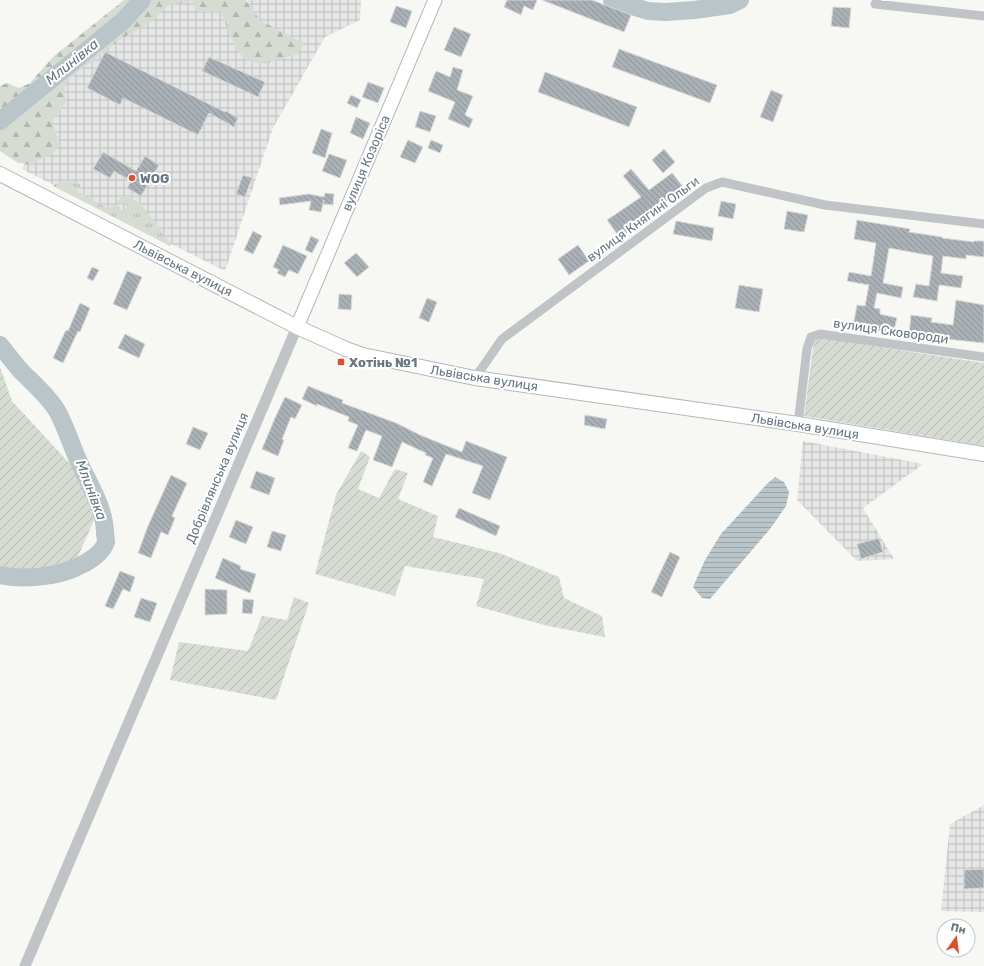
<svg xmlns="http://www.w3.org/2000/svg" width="984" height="966" font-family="Rubik,sans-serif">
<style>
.industrial{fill:url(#industrial-grid)}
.grass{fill:url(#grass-tufts)}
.forest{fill:url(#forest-firs)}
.garden{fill:url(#garden-furrows)}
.water{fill:url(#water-rules)}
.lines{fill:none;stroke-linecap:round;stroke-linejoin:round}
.river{stroke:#b9c5c9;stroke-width:18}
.building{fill:url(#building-back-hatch);stroke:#d8d8d6}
.secondary-casing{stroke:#b2b8bc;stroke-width:15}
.primary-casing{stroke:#b3b8bb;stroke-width:16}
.minor{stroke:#c0c4c7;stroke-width:9}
.tertiary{stroke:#c0c4c7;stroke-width:11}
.secondary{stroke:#fff;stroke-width:13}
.primary{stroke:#fff;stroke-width:14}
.poi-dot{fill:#df4f2c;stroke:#fff;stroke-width:1.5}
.labels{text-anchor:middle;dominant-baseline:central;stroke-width:4;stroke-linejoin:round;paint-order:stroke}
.street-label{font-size:13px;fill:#677884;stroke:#fff}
.poi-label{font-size:13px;font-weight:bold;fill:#677884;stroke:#fff;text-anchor:start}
.water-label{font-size:14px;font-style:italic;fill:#637980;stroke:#fff}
</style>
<defs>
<pattern id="industrial-grid" width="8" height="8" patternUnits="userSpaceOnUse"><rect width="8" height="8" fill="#e5e6e5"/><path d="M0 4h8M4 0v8" fill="none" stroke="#bdbfbf"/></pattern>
<pattern id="grass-tufts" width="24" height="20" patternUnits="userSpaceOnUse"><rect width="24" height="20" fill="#d7dcd3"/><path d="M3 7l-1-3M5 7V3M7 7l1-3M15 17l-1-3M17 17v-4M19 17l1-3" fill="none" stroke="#b2b7b1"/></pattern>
<pattern id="forest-firs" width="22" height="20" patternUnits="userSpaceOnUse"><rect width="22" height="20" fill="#d7dcd3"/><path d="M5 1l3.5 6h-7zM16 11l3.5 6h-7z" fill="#b2b7b1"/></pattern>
<pattern id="garden-furrows" width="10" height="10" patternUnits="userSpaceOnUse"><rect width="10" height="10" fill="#d7dcd3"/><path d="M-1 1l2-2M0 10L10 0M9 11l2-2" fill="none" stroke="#b2b7b1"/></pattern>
<pattern id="water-rules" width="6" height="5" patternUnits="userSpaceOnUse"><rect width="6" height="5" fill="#b9c5c9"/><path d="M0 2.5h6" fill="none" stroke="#9aa5a9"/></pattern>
<pattern id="building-back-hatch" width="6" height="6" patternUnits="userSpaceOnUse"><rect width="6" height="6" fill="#aab1b6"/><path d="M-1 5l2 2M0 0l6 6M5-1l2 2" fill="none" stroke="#8e959a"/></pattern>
</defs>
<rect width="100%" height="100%" fill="#f7f7f4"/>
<path class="industrial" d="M149,0H361L360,20L325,37L273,128L225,271L22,169L55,89Z
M803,441L923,464L863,508L894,559L857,561L797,500Z
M984,805V912L941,911L950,824Z"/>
<path class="grass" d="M72,180L81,185L76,190L108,209L114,204L120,207V209L124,211L128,206L123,203L121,205L116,202L123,196H127L141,204L171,244L170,246L168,245L53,186L55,184Z"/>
<path class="forest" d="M124,0H245L261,21L304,43L298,54L264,64L253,62L241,55L234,45L221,12H197L192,1L169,5L151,22L119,40L70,78L64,89L66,102L52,121L60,145L52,154L30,164L18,163L0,151V86L7,83L19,88L30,83L54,56Z"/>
<path class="garden" d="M821,338L984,363V446L804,416L814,341Z
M0,367L12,401L83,478L95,518L75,563L14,572L0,568Z
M361,451L370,457L358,489L379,498L395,469L408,473L398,499L438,516L433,537L499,553L559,577L564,598L602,616L605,637L548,626L476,606L484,579L405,566L395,596L315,574L336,495Z
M294,597L309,603L276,700L170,680L179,642L248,651L262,616L287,620Z"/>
<path class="water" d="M775,477L784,482L789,492L786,506L770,529L710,599L702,598L693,587L705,560L721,534L767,484Z"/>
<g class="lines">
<path class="river" d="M612,0L648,11L666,12L694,10L730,5L740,0
M0,121L123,21L142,0
M0,345C7,354 14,363 21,371C33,383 47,395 56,409C66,426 71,445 79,462C89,485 104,506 105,532C105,535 106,539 106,542C103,553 87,563 77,567C56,577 23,580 0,575"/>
</g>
<path class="building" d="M507,0H537L533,10L524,6L521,15L504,7Z
M542,0H592L631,15L624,32Z
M396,6L412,11L406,28L390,22Z
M833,7L851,8L849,28L831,26Z
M454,27L471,34L461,57L444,50Z
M619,49L717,85L710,103L612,67Z
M105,52L225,112L226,111L238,118L234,127L209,113L198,135L123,98L120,105L87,88Z
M209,57L265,82L258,97L202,71Z
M453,67L463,70L457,90L473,96L465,115L473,119L469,128L448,119L455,102L428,91L436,71L450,77Z
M545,72L637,107L629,127L538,92Z
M368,82L384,88L378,103L362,97Z
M771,90L783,95L773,122L760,117Z
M351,95L361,100L357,108L347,103Z
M420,111L436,116L430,132L415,127Z
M356,117L370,123L363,139L350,133Z
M321,129L332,133L325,158L312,153Z
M408,140L423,147L415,163L400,157Z
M431,140L443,145L440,153L428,148Z
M664,149L675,162L663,173L652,160Z
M103,152L136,171L145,156L159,165L141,196L127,188L131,181L114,171L110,178L93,169Z
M329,154L347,160L340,178L322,171Z
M631,169L649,190L672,173L684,188L659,207L660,208L620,238L607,220L641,197L623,176Z
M243,175L252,178L245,197L236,194Z
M325,193L334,194L333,205L323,204L324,200L321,212L309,210L311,201L280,205L279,198L309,194L324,197Z
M721,201L736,204L733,219L718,216Z
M787,211L808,215L804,232L784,229Z
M857,220L910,229L909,232L942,237V238L974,242V241H984V257L966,255V259L943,256L941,273L963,276L961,288L939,285L937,301L913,297L916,284L929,286L933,256L889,248L883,283L903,287L901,298L877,293L874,308L880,309V314L897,318L893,334L853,326L857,305L865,306L869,285L847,281L849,272L871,276L876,243L854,239Z
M676,221L714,228L712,241L673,234Z
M253,231L262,236L253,254L244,250Z
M311,236L319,240L312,253L305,250Z
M283,245L307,256L298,274L289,270L285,277L277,273L279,270L273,267Z
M578,245L589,261L569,275L558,259Z
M356,253L369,267L357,277L344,263Z
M92,267L99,270L93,281L87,278Z
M127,271L142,277L127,310L113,304Z
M739,285L763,289L759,312L735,308Z
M339,294L352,295L351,310L338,309Z
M427,298L437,302L429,322L419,318Z
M956,300L984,305V343L909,335L911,315L932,318L931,322L953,325Z
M80,303L90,308L80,332L78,331L63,363L53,358L66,330L68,331Z
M125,334L145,344L139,358L118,348Z
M308,386L343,400L342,403L396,423L420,435L462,452L466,441L507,457L490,500L472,493L483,466L446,454L432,486L423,482L433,458L425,455L426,453L402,442L392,467L373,460L382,436L366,430L357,451L348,448L358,425L348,421L349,417L317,404V406L302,399Z
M285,397L302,405L295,419L291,417L282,439L284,440L278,456L262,449L275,418Z
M585,415L607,419L605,429L584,425Z
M193,427L208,433L200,450L186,444Z
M256,471L275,478L269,495L250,488Z
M171,475L187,483L172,516L175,518L168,535L161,532L151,558L138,553L148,526Z
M459,508L500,526L496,536L455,517Z
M236,520L253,527L246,544L229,537Z
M272,531L286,535L281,551L267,547Z
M879,538L883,552L861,559L857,544Z
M670,552L680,557L662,597L651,592Z
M223,558L241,566L240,569L256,574L250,593L215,578Z
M120,571L135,577L130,592L123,589L113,609L105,606Z
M205,589L227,590V614L205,615Z
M141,598L157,603L150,622L134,617Z
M243,599L254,600L252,614L242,613Z
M984,869V888L964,889V870Z"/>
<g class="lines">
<defs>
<path id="secondary" d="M297,327L435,0"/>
<path id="primary" d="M0,174L297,327L346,349L363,355L475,378L798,424L984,454"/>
</defs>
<use href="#secondary" class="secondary-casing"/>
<use href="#primary" class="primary-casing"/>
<path class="minor" d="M877,0L875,4L984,16
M475,378L502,339L706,188L722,182L825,205L984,224
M798,424L807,349L811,337L820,334L984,357"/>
<path class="tertiary" d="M25,966L297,327"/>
<use href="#secondary" class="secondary"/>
<use href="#primary" class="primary"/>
</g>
<g class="poi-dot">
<circle cx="132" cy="178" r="4"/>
<rect x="337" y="358" width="8" height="8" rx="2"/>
</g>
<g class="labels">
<g class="street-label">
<text transform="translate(366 163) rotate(-67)">вулиця Козоріса</text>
<text transform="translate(643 219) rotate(-36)">вулиця Княгині Ольги</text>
<text transform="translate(183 268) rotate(27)">Львівська вулиця</text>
<text transform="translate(891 331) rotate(8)">вулиця Сковороди</text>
<text transform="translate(484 378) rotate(9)">Львівська вулиця</text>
<text transform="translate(805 426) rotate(9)">Львівська вулиця</text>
<text transform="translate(217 478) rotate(-67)">Добрівлянська вулиця</text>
</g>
<g class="poi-label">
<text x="140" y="178">WOG</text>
<text x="349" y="362">Хотінь №1</text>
</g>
<g class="water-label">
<text transform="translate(72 62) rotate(-39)">Млинівка</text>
<text transform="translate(91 490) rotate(69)">Млинівка</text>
</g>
</g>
<g transform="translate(956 938) rotate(14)"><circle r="19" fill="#ffffff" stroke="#c2c9ce"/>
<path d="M0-3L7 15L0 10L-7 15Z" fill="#df4f2c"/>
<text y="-6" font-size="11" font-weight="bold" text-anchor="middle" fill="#677884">Пн</text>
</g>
</svg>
